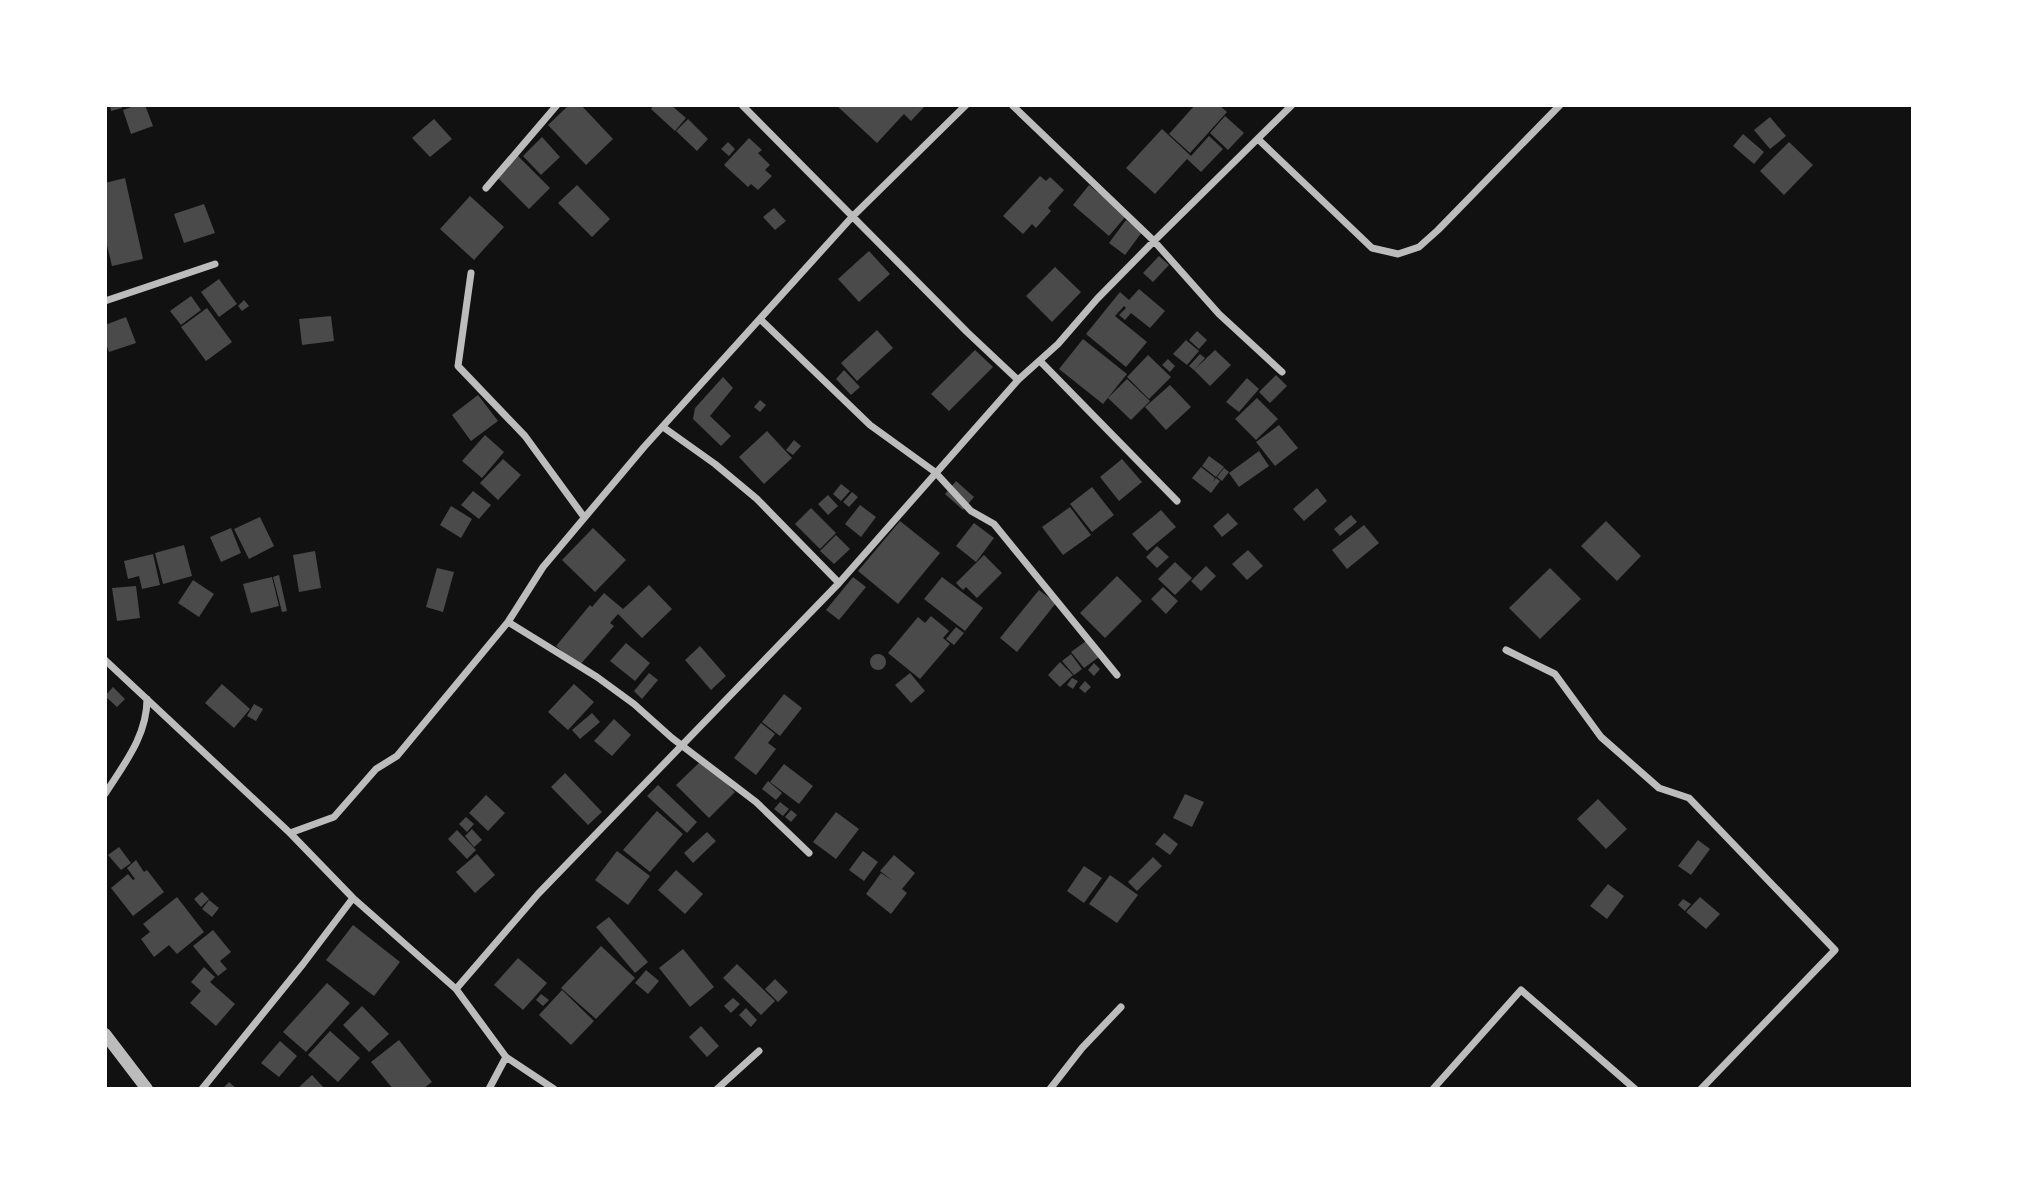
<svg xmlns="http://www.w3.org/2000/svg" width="2018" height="1194" font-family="Poppins,sans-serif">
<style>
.building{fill:#4a4a4a}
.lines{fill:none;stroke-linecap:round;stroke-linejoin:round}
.minor{stroke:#bcbcbc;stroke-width:7}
.tertiary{stroke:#bcbcbc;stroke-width:12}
</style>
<rect width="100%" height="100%" fill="#111"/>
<path class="building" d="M110,105H122V108L111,111Z
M137,105H145L153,126L131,134L123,110Z
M569,105H581L613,139L586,165L548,125Z
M654,105H671L686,118L675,131L651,109Z
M836,105H926L911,121L904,114L877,143Z
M1195,105H1219L1227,112L1190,153L1169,134Z
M1225,116L1244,133L1228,150L1210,133Z
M1770,117L1786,136L1770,149L1754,130Z
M434,119L452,139L430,157L412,138Z
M688,119L708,139L697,151L676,131Z
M1162,129L1191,156L1209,136L1223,149L1201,172L1187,159L1155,194L1126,168Z
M1743,134L1764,152L1754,164L1733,146Z
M542,137L560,157L541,175L523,156Z
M749,138L762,150L758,153L770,165L765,170L772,176L758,190L751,184L748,187L724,165Z
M728,142L735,149L729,156L721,149Z
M1789,142L1813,165L1784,195L1760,171Z
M516,154L550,188L529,209L495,175Z
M1040,176L1046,181L1050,177L1064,190L1048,208L1051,211L1036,228L1032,224L1023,234L1003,216Z
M125,178L143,259L112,266L105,237V183Z
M577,185L610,219L592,237L558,203Z
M1089,185L1126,216L1109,236L1073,205Z
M470,196L504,227L474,260L440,229Z
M204,204L215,233L184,243L174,214Z
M774,208L786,221L775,230L763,217Z
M1126,220L1142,232L1125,255L1109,243Z
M869,251L890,274L859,302L838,279Z
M1159,256L1169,265L1153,282L1143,273Z
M1055,267L1081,292L1052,322L1026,296Z
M219,279L237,304L219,317L201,292Z
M1139,289L1165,311L1150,328L1131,313L1125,320L1119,315L1126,308L1124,306L1115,316L1147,342L1126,367L1086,334L1120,292L1129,300Z
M191,296L201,310L181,325L170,311Z
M244,300L249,306L242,311L238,306Z
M207,308L232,342L206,361L181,327Z
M331,316L334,341L302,345L299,319Z
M126,317L136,343L109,352L105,341V325Z
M877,330L893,348L857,381L841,363Z
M1197,331L1207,340L1199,349L1189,340Z
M1083,339L1127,374L1103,404L1059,369Z
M1186,340L1199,351L1187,365L1173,354Z
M975,350L993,367L949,411L931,394Z
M1215,350L1231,365L1210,386L1194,370Z
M1200,354L1205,358L1194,370L1189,366Z
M1148,355L1171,377L1149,399L1127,377Z
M1168,359L1175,366L1170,372L1162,365Z
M844,370L860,387L851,395L836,379Z
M1276,375L1287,386L1270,403L1259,392Z
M723,377L733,388L710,416L731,436L721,446L693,419L695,408Z
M1247,378L1259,389L1239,412L1226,402Z
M1127,379L1150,401L1131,420L1108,398Z
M1170,385L1191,407L1166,430L1145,407Z
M478,395L498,421L471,441L452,415Z
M1257,398L1278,419L1256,440L1235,419Z
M760,400L766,405L760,412L754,407Z
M1279,425L1298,448L1275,466L1256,442Z
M767,431L792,458L764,484L739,457Z
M485,435L504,452L482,478L462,461Z
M794,440L801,446L793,455L786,450Z
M1259,451L1269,466L1239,487L1229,473Z
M1209,456L1224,467L1216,477L1202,466Z
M503,459L521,475L498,500L480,483Z
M1122,459L1142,482L1119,501L1100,477Z
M1201,467L1215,478L1213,482L1216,478L1220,481L1211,493L1192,478Z
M1224,468L1229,472L1222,481L1217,477Z
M956,481L974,497L963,510L945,494Z
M841,484L850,491L841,501L833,494Z
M1092,487L1114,515L1092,532L1070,504Z
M1317,488L1327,501L1304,521L1293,509Z
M473,491L491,505L479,519L461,505Z
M852,492L858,497L849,507L843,502Z
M828,495L838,506L828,515L818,504Z
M860,505L876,517L861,537L845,524Z
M451,506L472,519L461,538L440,525Z
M1070,507L1091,535L1063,555L1042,527Z
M811,508L836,533L820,549L795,524Z
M1161,510L1176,527L1147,551L1132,534Z
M1228,513L1238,524L1222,537L1213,526Z
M1351,515L1357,522L1340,536L1334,529Z
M260,517L274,546L249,559L234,529Z
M900,521L940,553L898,604L858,571Z
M1606,521L1641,556L1617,581L1581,546Z
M974,523L994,538L976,562L956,546Z
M1364,525L1379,543L1347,569L1332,550Z
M231,528L241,553L221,562L210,537Z
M593,528L626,560L595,592L562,560Z
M836,535L850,549L834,564L820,551Z
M184,545L192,576L163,584L155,553Z
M1157,546L1169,557L1157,568L1146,557Z
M1248,550L1263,566L1247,580L1232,564Z
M315,551L321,588L299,592L293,555Z
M153,554L160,585L142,589L139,576L128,579L124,561Z
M984,555L1002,573L977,598L966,587L963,590L956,583Z
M1175,562L1192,578L1175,595L1158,579Z
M1206,566L1216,576L1201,591L1191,581Z
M437,568L454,572L443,612L426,607Z
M1550,568L1581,599L1540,639L1509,608Z
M279,575L287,611L282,612L273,577Z
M1117,576L1142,601L1105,638L1080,613Z
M272,577L279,606L251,613L243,584Z
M853,577L866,587L839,620L826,610Z
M942,577L983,608L965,631L924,599Z
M193,580L214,594L199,617L178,603Z
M649,585L672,609L642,638L618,614L610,623L614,626L579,666L556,646L590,605L592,607L604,593L623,609Z
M136,586L140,618L117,621L112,588Z
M1163,587L1178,601L1166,614L1151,599Z
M1039,590L1056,603L1017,652L1000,638Z
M931,616L949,631L943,638L950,644L920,679L888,653L918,617L925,623Z
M956,627L964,633L954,645L946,639Z
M1086,641L1099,657L1084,668L1071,652Z
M626,643L650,663L635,681L610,661Z
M700,646L726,676L711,690L685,660Z
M1071,654L1082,669L1074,675L1062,661Z
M870 662a8 8 0 1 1 16 0a8 8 0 1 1-16 0Z
M1060,662L1073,675L1060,687L1048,675Z
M1094,663L1100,669L1094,676L1088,670Z
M649,673L658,680L642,699L634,691Z
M910,673L925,691L911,703L895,685Z
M1072,678L1078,681L1073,689L1067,685Z
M1085,681L1091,687L1085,693L1079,688Z
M222,684L250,709L234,728L205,703Z
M574,684L594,702L568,730L548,712Z
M113,687L125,699L117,707L105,696Z
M784,694L802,708L780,736L762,722Z
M254,704L263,709L256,721L247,716Z
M592,713L600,722L580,739L572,730Z
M614,719L631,735L612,756L594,741Z
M761,723L775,734L768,743L776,749L756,775L734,758Z
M702,760L735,792L709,818L676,785Z
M784,764L813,786L799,804L770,782Z
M565,773L602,812L588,825L551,787Z
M768,781L782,793L776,800L762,789Z
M658,785L697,822L687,833L647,796Z
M1185,794L1204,802L1192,827L1173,818Z
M486,795L505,813L488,831L469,813Z
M1598,799L1627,829L1606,849L1577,819Z
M780,802L789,809L783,816L774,809Z
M791,810L797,815L791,822L785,817Z
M657,811L683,834L650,872L623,850Z
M836,812L859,829L836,859L813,842Z
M466,817L474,824L467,832L459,824Z
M472,829L482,840L474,847L465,836Z
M457,830L476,850L467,859L448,839Z
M707,832L716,841L693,863L684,853Z
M1164,833L1178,844L1170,855L1155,844Z
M1698,840L1710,849L1691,875L1678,866Z
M119,847L131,863L121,870L108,855Z
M617,851L650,876L628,905L595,880Z
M863,851L878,862L864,881L849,870Z
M477,854L495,875L475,893L456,872Z
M894,855L915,873L902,889L907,893L891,914L866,894L881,873L893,881L880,871Z
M1153,857L1162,866L1137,891L1128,882Z
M136,860L144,872L147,870L164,892L133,916L111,888L128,874L133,880L135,879L127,868Z
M1084,866L1102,878L1084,903L1067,891Z
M676,870L703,894L685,914L658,890Z
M1110,875L1138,895L1117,923L1089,904Z
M1608,884L1624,896L1607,919L1590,906Z
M202,892L209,899L201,907L194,899Z
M177,897L204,932L177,954L169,945L154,957L141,939L150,932L143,924Z
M1700,897L1720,914L1706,929L1686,912Z
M1683,899L1691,904L1685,911L1678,905Z
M209,900L219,908L212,917L202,909Z
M609,917L648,962L635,973L596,927Z
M353,925L400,962L374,996L326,960Z
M213,930L231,952L220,961L227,969L218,976L193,946Z
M601,946L635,978L596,1019L561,988Z
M683,949L714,987L690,1007L659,968Z
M518,958L547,983L523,1010L494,985Z
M737,964L775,1001L761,1015L723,978Z
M204,967L215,977L210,982L235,1004L216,1026L190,1003L201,991L191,982Z
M646,970L659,981L648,994L635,983Z
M775,979L788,992L778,1002L765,989Z
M327,983L350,1003L306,1052L283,1032Z
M562,990L594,1021L571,1045L539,1015Z
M541,994L549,1000L543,1006L536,1000Z
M733,998L740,1004L731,1013L724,1006Z
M362,1006L389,1034L369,1052L343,1025Z
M746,1008L757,1020L751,1027L739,1015Z
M701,1026L719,1046L707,1057L689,1037Z
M330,1031L360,1058L338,1082L308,1055Z
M399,1040L432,1082L423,1089H393L371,1062Z
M280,1041L297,1056L279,1077L261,1063Z
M312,1075L325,1089H297Z
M229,1082L237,1089H222Z"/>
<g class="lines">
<path class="minor" d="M742,105L967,332L1018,380
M1012,105L1154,241L1292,105
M1259,140L1372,248L1398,254L1419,247L1438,230L1560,105
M486,188L557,105
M471,273L458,366L525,436L584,517
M105,301L215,264
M760,319L870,425L935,472L971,511L994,524L1117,675
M1040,361L1177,501
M663,427L715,464L757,499L839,583
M508,622L597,677L634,704L672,738L756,802L809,853
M1506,650L1555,674L1601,737L1659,788L1689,798L1835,950L1701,1089
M105,660L290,833L353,898L456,989L506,1057L554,1089
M105,794C124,764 147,736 147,699
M290,833L334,817L376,769L397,756L508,622L543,567L644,447L852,217L966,105
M456,989L538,894L839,583L1018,380L1058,344L1097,299L1154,241L1219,314L1282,372
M202,1089L303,964L353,898
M489,1089L506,1057
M717,1089L759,1051
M1050,1089L1082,1048L1121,1007
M1433,1089L1521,990L1635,1089"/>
<path class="tertiary" d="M105,1034L147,1089"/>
</g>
<rect width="2018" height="1194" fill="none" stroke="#ffffff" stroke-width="214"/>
</svg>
